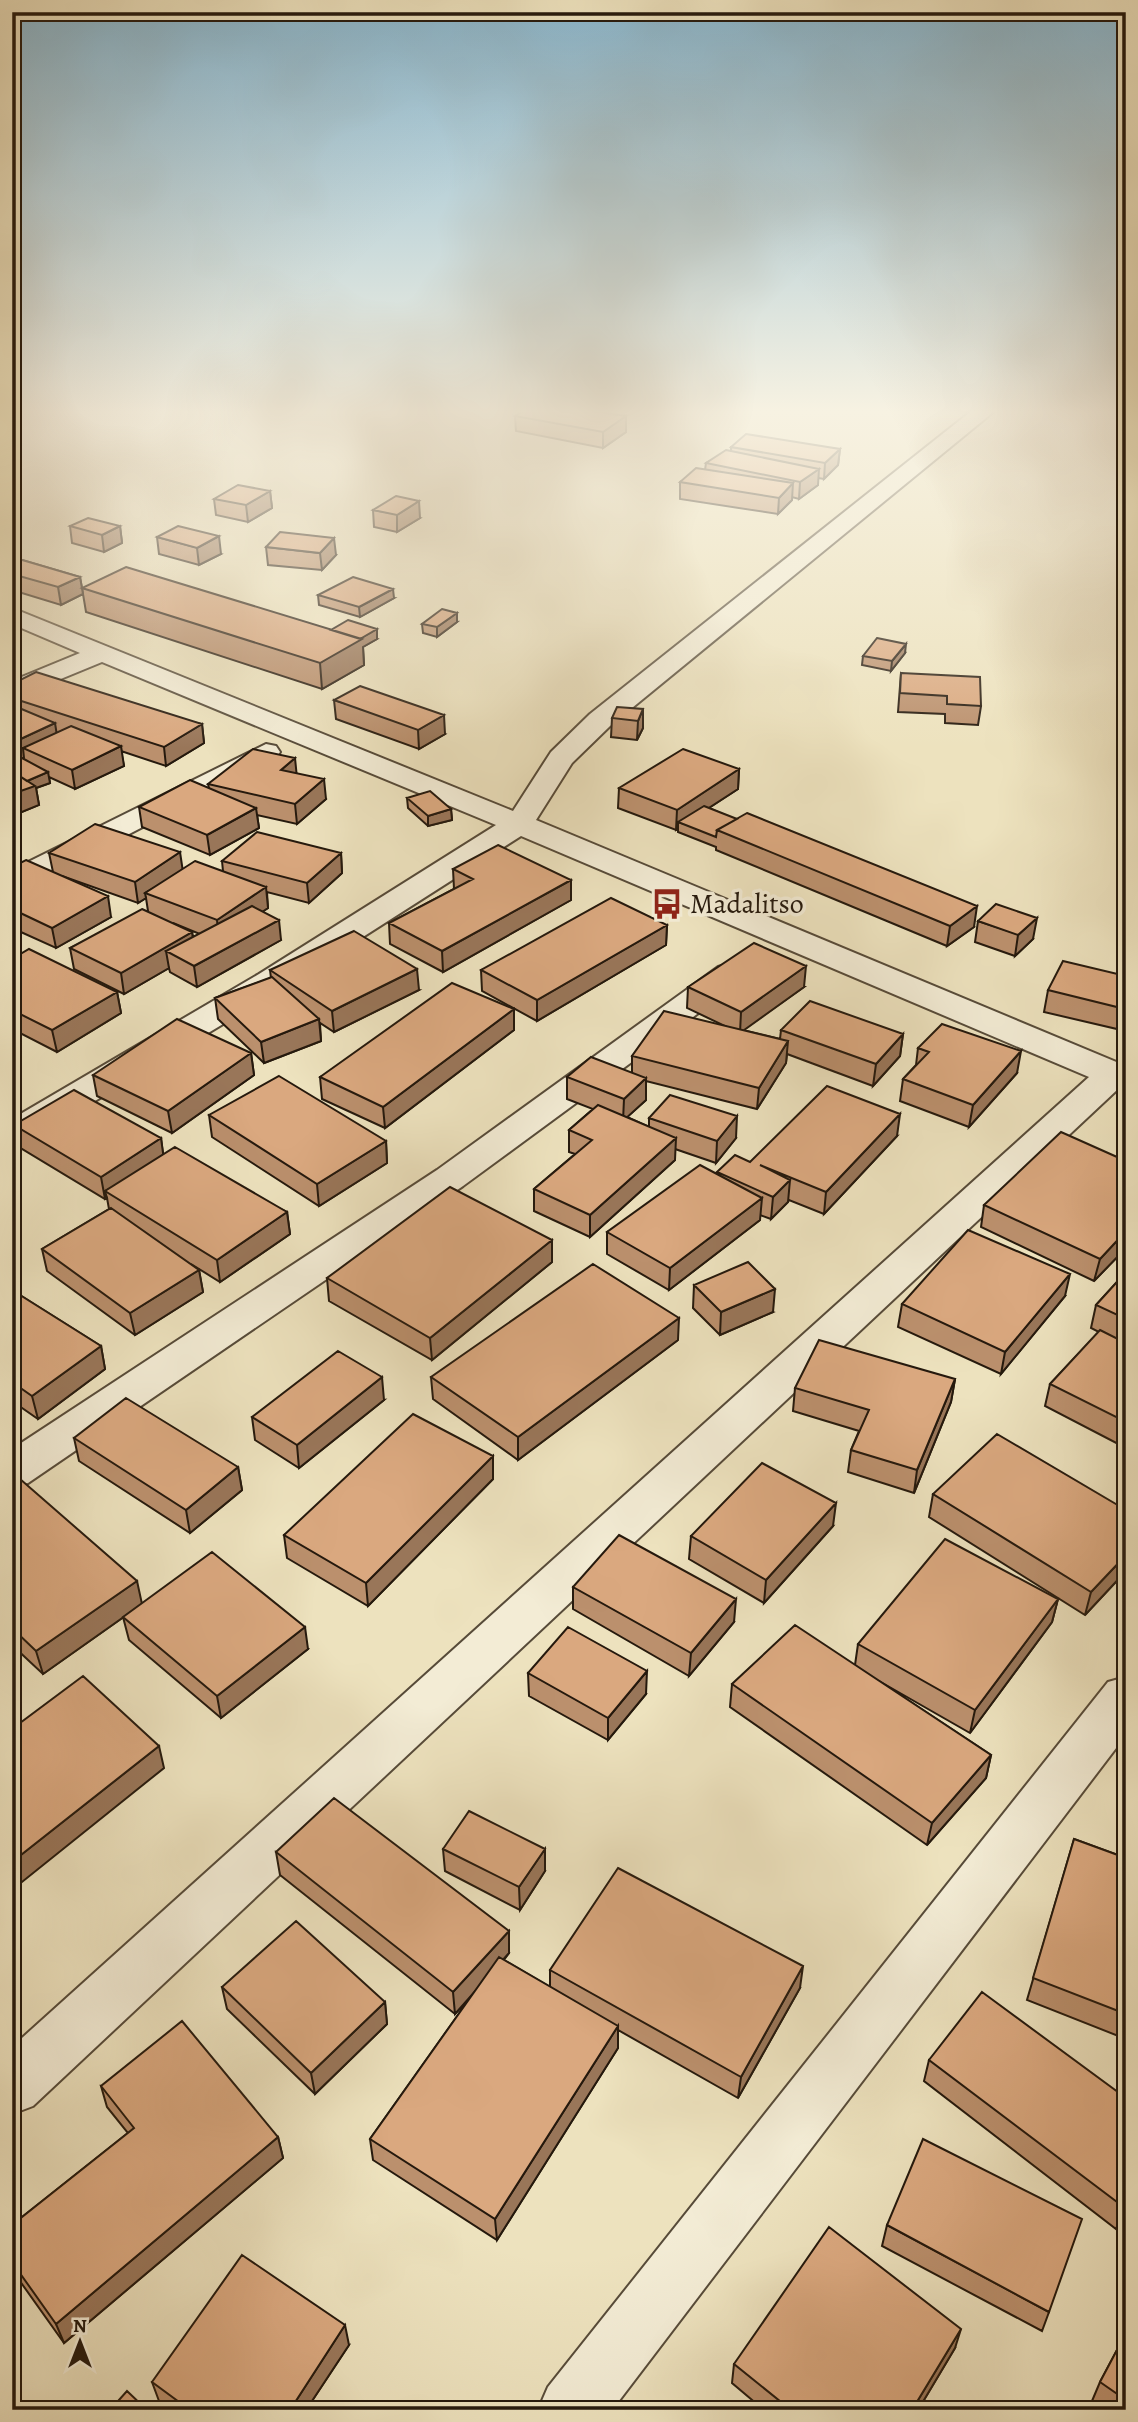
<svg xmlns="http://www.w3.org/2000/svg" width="1138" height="2422" font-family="Alegreya,serif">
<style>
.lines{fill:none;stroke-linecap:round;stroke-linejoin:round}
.street-casing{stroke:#574b39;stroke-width:4}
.street{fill:#f3ecd5;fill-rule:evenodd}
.wall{fill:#bb906d;stroke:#25190d;stroke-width:2;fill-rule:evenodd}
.shaded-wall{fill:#997659;stroke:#25190d;stroke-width:2}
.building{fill:#daa87f;stroke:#25190d;stroke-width:2}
.labels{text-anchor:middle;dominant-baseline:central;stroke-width:7;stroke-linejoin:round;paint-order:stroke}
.poi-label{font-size:28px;fill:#25190d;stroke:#f3ecd5;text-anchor:start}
</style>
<rect width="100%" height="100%" fill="#ede2be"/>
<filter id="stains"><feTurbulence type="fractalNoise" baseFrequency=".00286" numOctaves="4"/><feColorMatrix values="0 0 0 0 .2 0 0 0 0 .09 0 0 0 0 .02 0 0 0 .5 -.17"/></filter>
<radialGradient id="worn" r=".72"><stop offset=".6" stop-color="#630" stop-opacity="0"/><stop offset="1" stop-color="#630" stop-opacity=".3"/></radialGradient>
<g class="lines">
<defs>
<path id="street" d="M974,409H997L610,726L572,763L536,820L1126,1066V1091L1118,1089L33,2106L12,2114V2047L1089,1077L521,836L283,988L25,1143L12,1146V1119L259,974L496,825L102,662L12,699V681L80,653L12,624V608L513,811L551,752L590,714Z
M266,744L276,746L280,752L276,758L23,889L12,891V870Z
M730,964L742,967L747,974L742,981L463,1186L28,1483L12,1487V1449L437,1170L718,967Z
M1126,1677V1735L612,2410H538L548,2387L1108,1682Z"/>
</defs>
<use href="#street" class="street-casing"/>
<use href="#street" class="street"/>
</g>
<path class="wall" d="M610,414L626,416V432L603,448L516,431L515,416Z
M731,447L840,449L838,465L824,479L818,478V485L799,499L792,497V500L778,514L680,499V482L705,470L706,463L731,451Z
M270,491L272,508L248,522L216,515L214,499Z
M373,510L420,518L397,532L374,527Z
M70,526H120L122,543L104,552L72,543Z
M157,537L221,554L199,565L159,554Z
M266,547L336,555L322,570L268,565Z
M12,557L80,577L83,594L61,605L12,590Z
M82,588L331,630L377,639L363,647L364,665L322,689L86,612Z
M318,595L394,598L360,617L319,605Z
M457,622L437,637L423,633L422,624Z
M905,653L891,671L862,665L863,656Z
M901,673L981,706L978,725L945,723V714L898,712Z
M12,684L202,724L204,743L166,766L121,751L124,766L75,789L49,777L50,783L36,788L39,805L12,816Z
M334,700L445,734L419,749L336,719Z
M643,709V728L637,740L611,737L612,718Z
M739,769L738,789L709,808L974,927L947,946L716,850V847L678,832V829L676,830L618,808L619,788Z
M296,773L326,799L297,824L257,815L259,828L210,855L142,827L139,807L209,788L208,784Z
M407,798L451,809L452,820L428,826L408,808Z
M49,853L183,869L223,871L222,861L341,853L342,873L309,903L267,892L268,908L263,911L281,940L197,987L170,972L169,968L124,994L74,969L70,948L148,911L146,898L138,903L62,876L111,917L56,948L12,928V867L53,872ZM173,923L200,934L193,937L192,932Z
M453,869L571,880V900L443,972L390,944L389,923L454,889Z
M978,921L1033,939L1015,956L975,942Z
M667,925L666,945L537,1021L482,991L481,970Z
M12,959L117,992L121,1013L57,1052L12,1029Z
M270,970L419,990L334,1032L320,1023L321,1041L264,1063L218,1019L215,998L271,978Z
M1126,976V1010L1117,1029L1044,1012L1048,990Z
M688,987H804L743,1030L780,1039L781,1030L903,1034L900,1056L873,1086L787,1054L786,1063L757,1109L646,1081V1100L627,1117L649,1127V1118L736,1138L716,1163L675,1149V1160L590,1237L534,1211V1189L575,1154L569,1152V1130L593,1109L567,1099V1077L632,1073V1056L725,1026L687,1008Z
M514,1009V1030L385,1128L322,1099L320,1077Z
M918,1048L1017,1073L969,1127L900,1101L903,1079L916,1065Z
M251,1053L254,1075L172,1133L97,1096L93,1075Z
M209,1115L386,1141L387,1163L319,1206L212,1137Z
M14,1125L161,1138L163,1154L287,1212L290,1234L220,1282L191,1264L199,1270L203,1292L135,1335L47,1271L42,1249L109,1209L107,1198L105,1199L19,1147Z
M897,1136L824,1214L789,1200L788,1202L771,1219L760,1215V1220L669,1290L607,1254V1232L716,1173L750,1162Z
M1126,1161V1248L1094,1281L981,1227L984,1205Z
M552,1240V1262L432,1360L329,1301L327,1278Z
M1126,1272V1448L1045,1406L1050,1384L1099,1332L1091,1328L1096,1305Z
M694,1285L773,1312L720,1335L693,1308Z
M12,1290L101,1346L105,1369L38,1419L12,1401Z
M1065,1296L1001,1374L898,1327L902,1304Z
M678,1340L518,1460L433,1399L431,1377Z
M955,1379L951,1402L914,1493L848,1472L851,1450L859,1431L793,1411L795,1388Z
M384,1400L299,1468L255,1440L252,1417Z
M74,1438L238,1467L242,1490L190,1533L79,1461Z
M493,1456V1479L368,1606L287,1558L284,1535Z
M12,1472L142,1603L308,1649L221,1718L129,1640L123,1617L125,1616L43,1674L12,1645Z
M933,1494L1126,1510V1571L1085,1615L929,1517Z
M833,1526L764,1603L689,1559L691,1536Z
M573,1587L734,1622L689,1676L573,1609Z
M1058,1599L1052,1622L970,1733L879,1681L991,1755L986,1778L927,1845L730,1707L732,1684L855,1665L858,1644Z
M528,1673L646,1694L608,1740L529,1696Z
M1126,1791V1812L1120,1809Z
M1074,1839L1126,1858V2039L1027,2000Z
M443,1849L545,1871L520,1910L445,1871Z
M276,1852L509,1953L504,1960L550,1987V1970L800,1988L738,2098L618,2030V2048L497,2240L373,2160L370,2139L470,1998L455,2014L280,1875Z
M222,1987L385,2002L387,2024L315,2094L227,2009Z
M929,2060L1126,2098V2214L1116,2229L924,2081Z
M101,2086L278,2137L283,2158L64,2343L12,2270V2225L128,2133L107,2107Z
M887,2225L1049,2312L1042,2331L882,2246Z
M1126,2333V2410H1104L1092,2401L1100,2382Z
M349,2345L306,2410H171L159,2401L152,2382Z
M955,2348L918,2410H764L732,2383L734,2364Z"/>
<path class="shaded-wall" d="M626,416V432L603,448V432Z
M840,449L838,465L824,479L825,463Z
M819,469L818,485L799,499L800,482Z
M793,483L792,500L778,514L779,498Z
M270,491L272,508L248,522L246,505Z
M419,501L420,518L397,532V515Z
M120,526L122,543L104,552L102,535Z
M219,536L221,554L199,565L197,548Z
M334,538L336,555L322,570L320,553Z
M80,577L83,594L61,605L58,587Z
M393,589L394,598L360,617L359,607Z
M457,613V622L437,637V627Z
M377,629V639L363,647L364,665L322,689L320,663L343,648Z
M906,644L905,653L891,671L892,661Z
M643,709V728L637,740L638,721Z
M444,715L445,734L419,749L418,730Z
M55,723L58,742L23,748L24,758L12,764V743Z
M202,724L204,743L166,766L164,747Z
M121,746L124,766L75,789L72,770Z
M295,758L297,778L281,770Z
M739,769L738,789L684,824L678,822V829L676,830L677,810Z
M48,772L50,783L36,788L39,805L12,816V794L27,781Z
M324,779L326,799L297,824L295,804Z
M256,808L259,828L210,855L207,835Z
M451,809L452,820L428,826V816Z
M180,852L183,872L145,893L146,898L138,903L135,882Z
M341,853L342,873L309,903L307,883Z
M571,880V900L443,972L442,951Z
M266,887L268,908L219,941L217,920Z
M108,896L111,917L56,948L52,928Z
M977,906L974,927L947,946L950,926Z
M1037,918L1033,939L1015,956L1018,935Z
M279,920L281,940L197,987L194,966Z
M667,925L666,945L537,1021V1000Z
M192,932L195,953L166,951L169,968L124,994L121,973Z
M806,966L804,987L740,1033L741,1012Z
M417,969L419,990L334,1032L332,1011Z
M117,992L121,1013L57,1052L52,1030Z
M1126,999V1010L1117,1029L1121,1008Z
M514,1009V1030L385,1128L383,1107Z
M319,1019L321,1041L264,1063L261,1042Z
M903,1034L900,1056L873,1086L876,1064Z
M788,1041L786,1063L757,1109L759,1088Z
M1021,1051L1017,1073L969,1127L973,1105Z
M251,1053L254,1075L172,1133L168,1111Z
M12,1062L17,1082L12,1085Z
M646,1078V1100L623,1121L624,1099Z
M900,1114L897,1136L824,1214L826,1192Z
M737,1116L736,1138L716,1163L717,1141Z
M161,1138L164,1160L105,1191L107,1198L105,1199L101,1177Z
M676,1138L675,1160L590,1237V1215Z
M386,1141L387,1163L319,1206L317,1184Z
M790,1180L788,1202L771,1219L773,1197Z
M762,1198L760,1220L669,1290L670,1268Z
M287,1212L290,1234L220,1282L217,1260Z
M1126,1231V1248L1094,1281L1100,1259Z
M552,1240V1262L432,1360L430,1338Z
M199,1270L203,1292L135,1335L130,1313Z
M1070,1274L1065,1296L1001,1374L1005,1352Z
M775,1289L773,1312L720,1335L721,1312Z
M679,1318L678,1340L518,1460V1437Z
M101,1346L105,1369L38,1419L32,1396Z
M382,1377L384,1400L299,1468L297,1445Z
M955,1379L951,1402L914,1493L917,1470Z
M493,1456V1479L368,1606L366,1583Z
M238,1467L242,1490L190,1533L186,1510Z
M836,1503L833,1526L764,1603L766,1580Z
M1126,1555V1571L1085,1615L1091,1592Z
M137,1581L142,1604L43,1674L36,1651Z
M736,1599L734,1622L689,1676L691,1653Z
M1058,1599L1052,1622L970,1733L975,1710Z
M305,1627L308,1649L221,1718L217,1696Z
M647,1671L646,1694L608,1740V1718Z
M159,1746L164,1768L12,1890V1862Z
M991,1755L986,1778L927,1845L932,1823Z
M545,1849V1871L520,1910L519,1887Z
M509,1931V1953L455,2014L453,1992Z
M803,1966L800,1988L738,2098L741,2077Z
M385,2002L387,2024L315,2094L311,2073Z
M618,2026V2048L497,2240L495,2219Z
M278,2137L283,2158L64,2343L56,2324Z
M1126,2206V2214L1116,2229L1125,2208Z
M345,2325L349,2345L306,2410H290Z
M961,2329L955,2348L918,2410H912Z"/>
<path class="building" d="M526,409H609L605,413L626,416L603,432L515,416Z
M746,434L840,449L825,463L731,447Z
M726,450L819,469L800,482L706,463Z
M696,468L793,483L779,498L680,482Z
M238,485L270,491L246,505L214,499Z
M396,496L419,501L397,515L373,510Z
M88,518L120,526L102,535L70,526Z
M178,526L219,536L197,548L157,537Z
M280,532L334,538L320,553L266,547Z
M12,557L80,577L58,587L12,574Z
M126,567L362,639L320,663L82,588Z
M353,577L393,589L359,607L318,595Z
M442,609L457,613L437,627L422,624Z
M348,620L377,629L360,639L331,630Z
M877,638L906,644L892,661L863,656Z
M36,672L202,724L164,747L12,698V684Z
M901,673L980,677L981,706L947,704V696L900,693Z
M360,686L444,715L418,730L334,700Z
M12,705L55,723L12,743Z
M617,707L643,709L638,721L612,718Z
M71,726L121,746L72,770L23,748Z
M253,749L295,758L281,770L324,779L295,804L208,784Z
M683,749L739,769L677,810L619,788Z
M22,758L48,772L27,781L12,771V762Z
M12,771L35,786L12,794Z
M190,780L256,808L207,835L139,807Z
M430,791L451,809L428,816L407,798Z
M704,806L737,819L717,830L716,837L678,822Z
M747,813L977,906L950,926L717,830Z
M95,824L180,852L135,882L49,853Z
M257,832L341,853L307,883L222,861Z
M498,845L571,880L442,951L389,923L473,879L453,869Z
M26,860L108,896L52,928L12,909V867Z
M195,861L266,887L217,920L145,893Z
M611,898L667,925L537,1000L481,970Z
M996,904L1037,918L1018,935L978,921Z
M252,906L279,920L194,966L166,951Z
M142,909L192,932L121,973L70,948Z
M354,931L417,969L332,1011L270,970Z
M754,943L806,966L741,1012L688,987Z
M29,949L117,992L52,1030L12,1010V959Z
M1063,961L1126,976V999L1121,1008L1048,990Z
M272,977L319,1019L261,1042L215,998Z
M452,983L514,1009L383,1107L320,1077Z
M810,1001L903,1034L876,1064L781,1030Z
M664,1011L788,1041L759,1088L632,1056Z
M177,1019L251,1053L168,1111L93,1075Z
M942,1024L1021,1051L973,1105L903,1079L929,1052L918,1048Z
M591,1057L646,1078L624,1099L567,1077Z
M279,1076L386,1141L317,1184L209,1115Z
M827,1086L900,1114L826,1192L760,1165L790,1180L773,1197L717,1172L735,1155L750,1162Z
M74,1090L161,1138L101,1177L14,1125Z
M670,1095L737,1116L717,1141L649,1118Z
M598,1105L676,1138L590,1215L534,1189L592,1140L569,1130Z
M1061,1132L1126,1161V1231L1100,1259L984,1205Z
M175,1147L287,1212L217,1260L105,1191Z
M700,1165L762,1198L670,1268L607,1232Z
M450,1187L552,1240L430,1338L327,1278Z
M111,1208L199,1270L130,1313L42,1249Z
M968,1230L1070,1274L1005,1352L902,1304Z
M748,1262L775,1289L721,1312L694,1285Z
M593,1264L679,1318L518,1437L431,1377Z
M1126,1272V1319L1096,1305Z
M12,1290L101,1346L32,1396L12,1382Z
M1100,1330L1126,1343V1422L1050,1384Z
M819,1340L955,1379L917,1470L851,1450L869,1410L795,1388Z
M338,1351L382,1377L297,1445L252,1417Z
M126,1398L238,1467L186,1510L74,1438Z
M413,1414L493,1456L366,1583L284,1535Z
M997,1434L1126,1510V1555L1091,1592L933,1494Z
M762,1463L836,1503L766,1580L691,1536Z
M12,1472L137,1581L36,1651L12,1628Z
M619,1535L736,1599L691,1653L573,1587Z
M945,1539L1058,1599L975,1710L858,1644Z
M212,1552L305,1627L217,1696L123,1617Z
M795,1625L991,1755L932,1823L732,1684Z
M568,1627L647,1671L608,1718L528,1673Z
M83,1676L159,1746L12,1862V1729Z
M334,1798L509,1931L453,1992L276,1852Z
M469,1811L545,1849L519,1887L443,1849Z
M1074,1839L1126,1858V2014L1033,1978Z
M618,1868L803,1966L741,2077L550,1970Z
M296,1921L385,2002L311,2073L222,1987Z
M499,1957L618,2026L495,2219L370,2139Z
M982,1992L1126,2098V2206L1125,2208L929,2060Z
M182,2021L278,2137L56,2324L12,2262V2225L134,2128L101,2086Z
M923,2139L1082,2219L1049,2312L887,2225Z
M829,2227L961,2329L912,2410H791L734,2364Z
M242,2255L345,2325L290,2410H190L152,2382Z
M1126,2333V2400L1100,2382Z
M127,2391L147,2410H110Z"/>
<linearGradient id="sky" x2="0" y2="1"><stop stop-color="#89b8d1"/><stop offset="0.55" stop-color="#f7f2e2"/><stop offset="1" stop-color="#f7f2e2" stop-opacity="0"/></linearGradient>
<rect width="1138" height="748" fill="url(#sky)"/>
<defs>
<symbol id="bus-bare" viewBox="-9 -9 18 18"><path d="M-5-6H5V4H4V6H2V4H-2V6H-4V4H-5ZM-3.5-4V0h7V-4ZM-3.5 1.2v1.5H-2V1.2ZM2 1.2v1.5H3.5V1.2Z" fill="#8f2418" stroke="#f3ecd5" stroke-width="2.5" paint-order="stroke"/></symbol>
</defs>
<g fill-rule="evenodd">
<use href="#bus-bare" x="645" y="882" width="44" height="44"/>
</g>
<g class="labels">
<g class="poi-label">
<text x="690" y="904">Madalitso</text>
</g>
</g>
<rect width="1138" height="2422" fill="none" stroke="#ede2be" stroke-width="42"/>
<rect x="14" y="14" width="1110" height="2394" fill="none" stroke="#25190d" stroke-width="3.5"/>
<rect x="21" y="21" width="1096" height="2380" fill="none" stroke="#25190d" stroke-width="2"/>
<g transform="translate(80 2342)" stroke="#f3ecd5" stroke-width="5" paint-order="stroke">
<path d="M0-5L12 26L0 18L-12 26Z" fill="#25190d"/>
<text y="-10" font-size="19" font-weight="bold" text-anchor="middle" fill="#25190d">N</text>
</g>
<rect width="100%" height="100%" filter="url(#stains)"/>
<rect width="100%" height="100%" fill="url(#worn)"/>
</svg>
